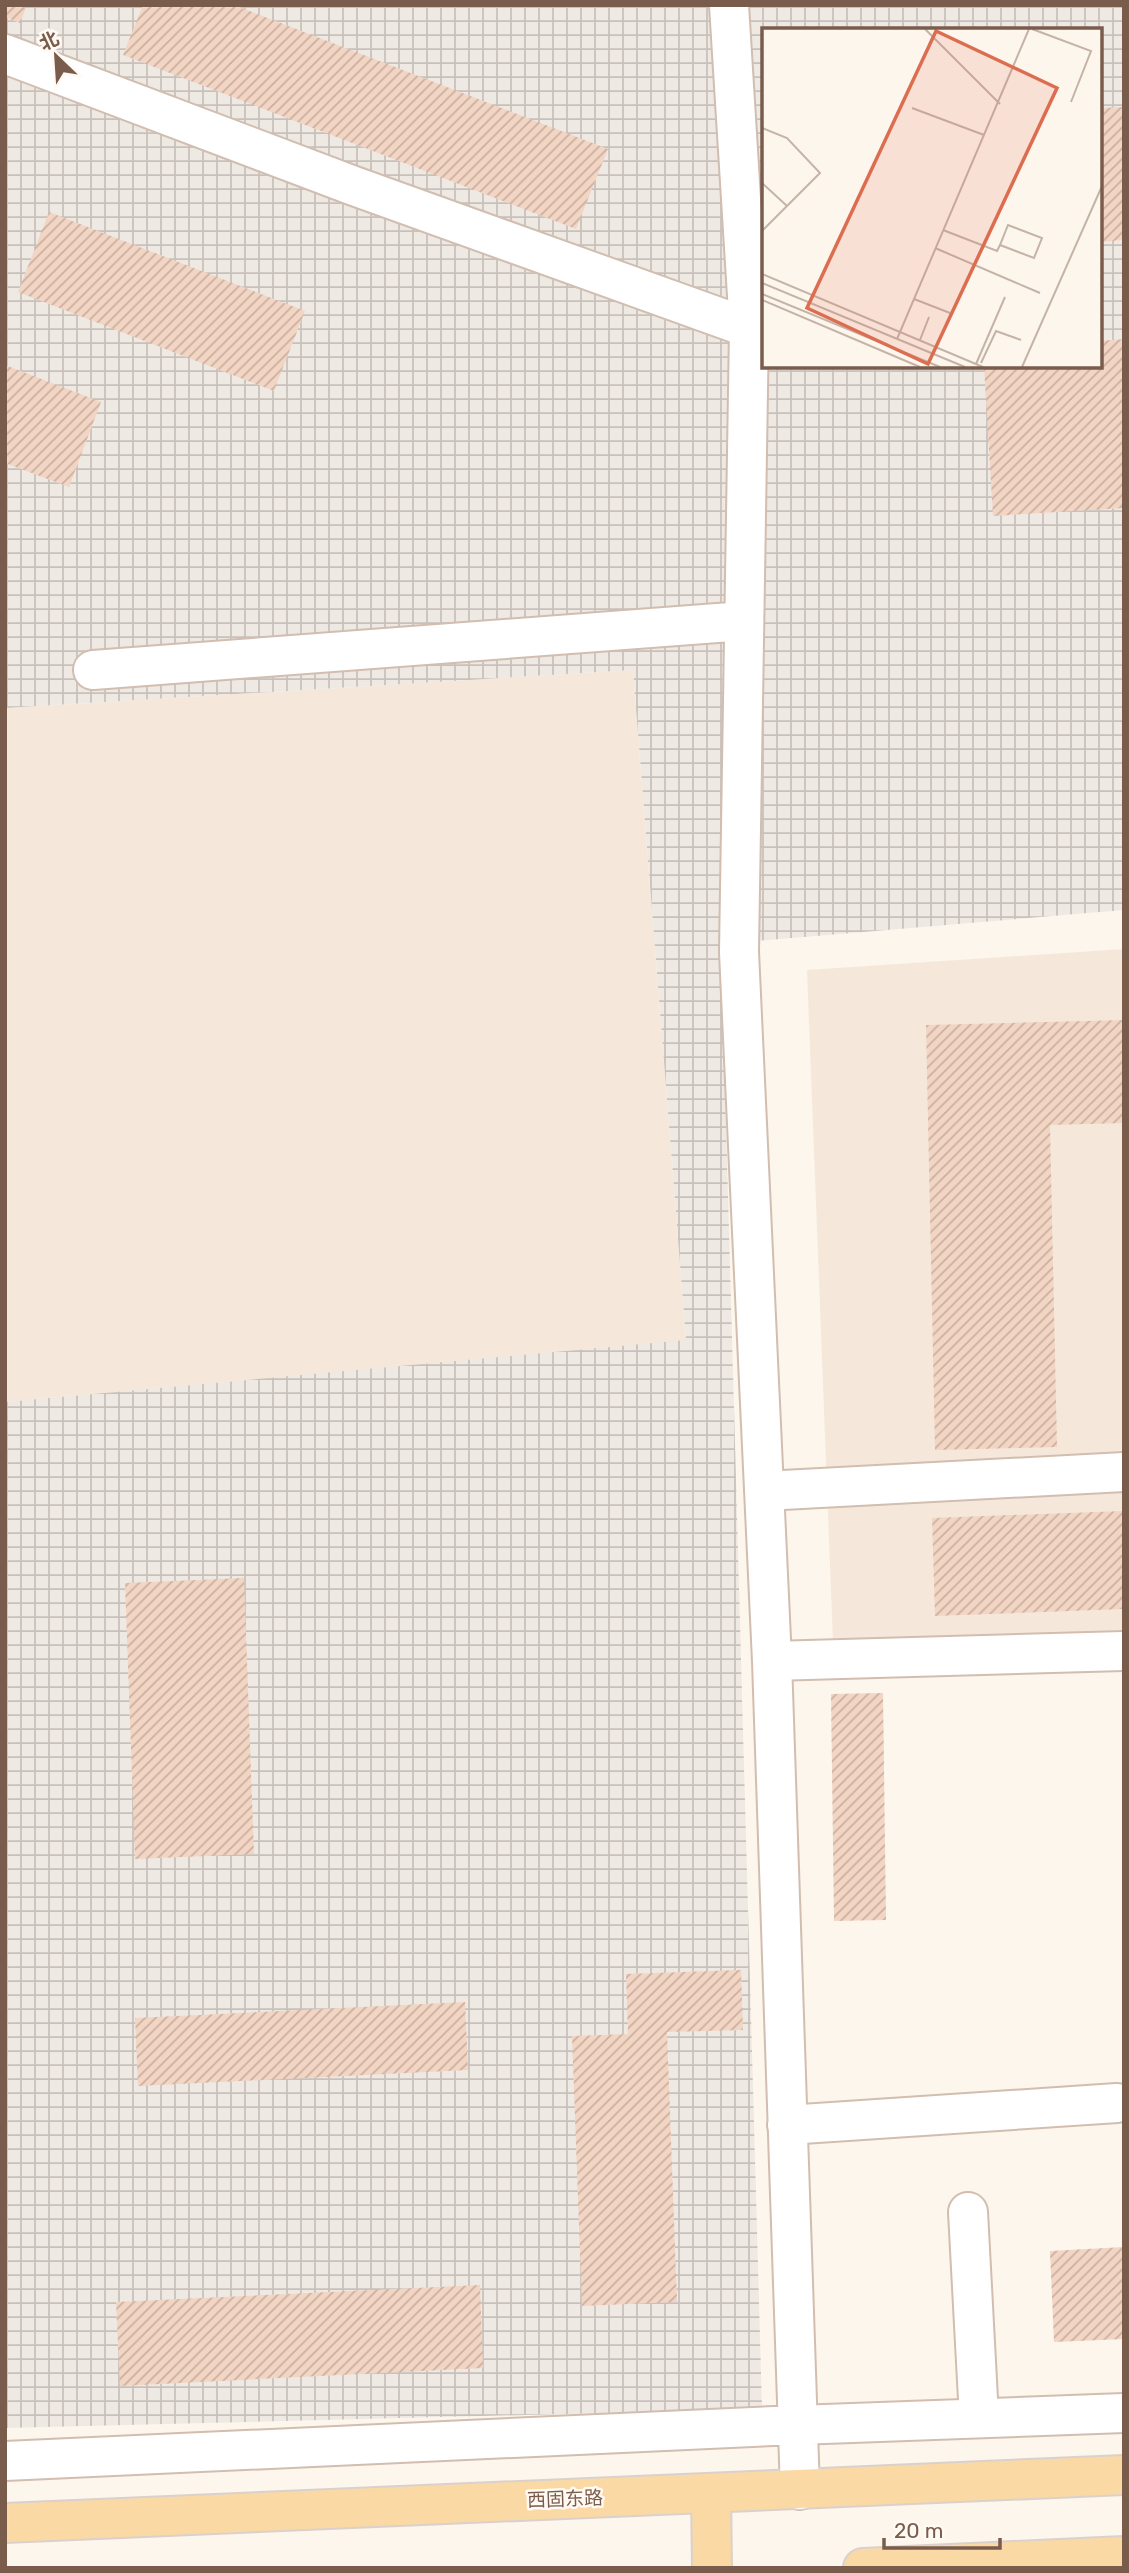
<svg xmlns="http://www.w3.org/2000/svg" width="1129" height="2573" font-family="Rubik,'Noto Sans SC',sans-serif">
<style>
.residential{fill:#f5e8da}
.industrial{fill:url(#industrial-grid);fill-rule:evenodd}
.building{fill:url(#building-hatch)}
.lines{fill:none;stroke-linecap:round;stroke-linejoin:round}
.minor-casing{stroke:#d1beb0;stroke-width:42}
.major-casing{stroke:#dad1cd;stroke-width:42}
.minor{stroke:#fff;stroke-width:38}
.major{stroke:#fbd9a5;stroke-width:38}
.labels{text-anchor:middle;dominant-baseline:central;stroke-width:5;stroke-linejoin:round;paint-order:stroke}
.street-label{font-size:19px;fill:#7a5c4d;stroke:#fffaf3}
.inset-road{fill:none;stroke:#c5b3a7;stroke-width:2}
.view{fill:#dc6d51;fill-opacity:0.15;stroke:#dc6d51;stroke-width:3.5}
.inset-edge{fill:none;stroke:#7a5c4d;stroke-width:3.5}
</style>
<defs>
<pattern id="industrial-grid" width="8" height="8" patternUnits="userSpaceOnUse" patternTransform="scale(1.75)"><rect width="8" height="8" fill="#efe9e4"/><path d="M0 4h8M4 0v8" fill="none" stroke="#c7c0bb"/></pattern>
<pattern id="building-hatch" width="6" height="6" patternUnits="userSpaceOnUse" patternTransform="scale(1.75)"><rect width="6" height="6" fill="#f3d5c3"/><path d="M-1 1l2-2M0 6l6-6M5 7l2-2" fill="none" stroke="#cab0a1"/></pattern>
</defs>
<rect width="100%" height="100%" fill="#fdf6ec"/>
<path class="residential" d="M633,670L686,1341L5,1402V708Z
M1124,949V1630L833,1643L807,970Z"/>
<path class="industrial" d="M5,5H1124V910L721,944L762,2409L5,2428V1402L686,1340L633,670L5,708ZM763,30H1099V366H763Z"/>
<path class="building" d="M5,5H27L20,23L5,17Z
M143,5H234L608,149L576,229L123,55Z
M1124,107V240L1099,242V108Z
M49,212L305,311L274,391L18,292Z
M1124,339V508L993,516L984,366H1099V341Z
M5,365L101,402L69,487L5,463Z
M1124,1020V1123L1050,1125L1057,1447L935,1450L926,1025Z
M1124,1511V1609L935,1616L932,1518Z
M244,1578L254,1854L135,1859L125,1583Z
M883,1693L886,1920L834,1921L831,1694Z
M741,1970L743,2030L667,2032L677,2302L582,2306L572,2036L628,2034L626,1974Z
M465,2002L468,2070L138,2086L135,2018Z
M1124,2247V2339L1054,2342L1050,2251Z
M480,2285L483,2368L120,2386L116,2302Z"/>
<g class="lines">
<defs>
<path id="minor" d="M729,5L749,328L739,952L772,1661L800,2490
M5,54L354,186L749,328
M93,670L744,621
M764,1491L1124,1472
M772,1661L1124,1651
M787,2125L1117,2103
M968,2212L979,2418
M5,2461L797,2425L1124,2413"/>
<path id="major" d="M711,2493L712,2568
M5,2523L1124,2475
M863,2568L1124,2556"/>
</defs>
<use href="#minor" class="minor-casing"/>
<use href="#major" class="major-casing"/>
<use href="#minor" class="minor"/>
<use href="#major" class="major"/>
</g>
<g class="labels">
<g class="street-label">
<text transform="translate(565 2499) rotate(-2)">西固东路</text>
</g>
</g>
<g transform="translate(762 28)">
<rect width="340" height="340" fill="#fdf6ec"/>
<path class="inset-road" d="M163,1L238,76M270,1L329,23L309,74M150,80L222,107M0,100L25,110L58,145L0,203M0,155L25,178M181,202L235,223L238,217L246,197L280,210L272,230L238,217M173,220L278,265M0,246L221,339M0,255L203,339M0,266L178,339M152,271L188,285M0,272L158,339M135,311L267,1M158,312L167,289M219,335L234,303L259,312M214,336L243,269M260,339L340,158"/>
<path class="view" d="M174,3L295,60L166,336L45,280Z"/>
<rect width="340" height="340" class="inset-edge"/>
</g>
<rect width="1129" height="2573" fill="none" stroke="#7a5c4d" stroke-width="14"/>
<g transform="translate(56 56) rotate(335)" stroke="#fffaf3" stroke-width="5" paint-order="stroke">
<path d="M0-5L12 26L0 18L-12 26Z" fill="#7a5c4d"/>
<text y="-10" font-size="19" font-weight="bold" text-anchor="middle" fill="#7a5c4d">北</text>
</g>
<path d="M884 2538v10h116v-10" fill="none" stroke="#7a5c4d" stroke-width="3.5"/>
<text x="894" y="2538" font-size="21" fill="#7a5c4d" stroke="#fffaf3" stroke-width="5" paint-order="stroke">20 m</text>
</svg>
